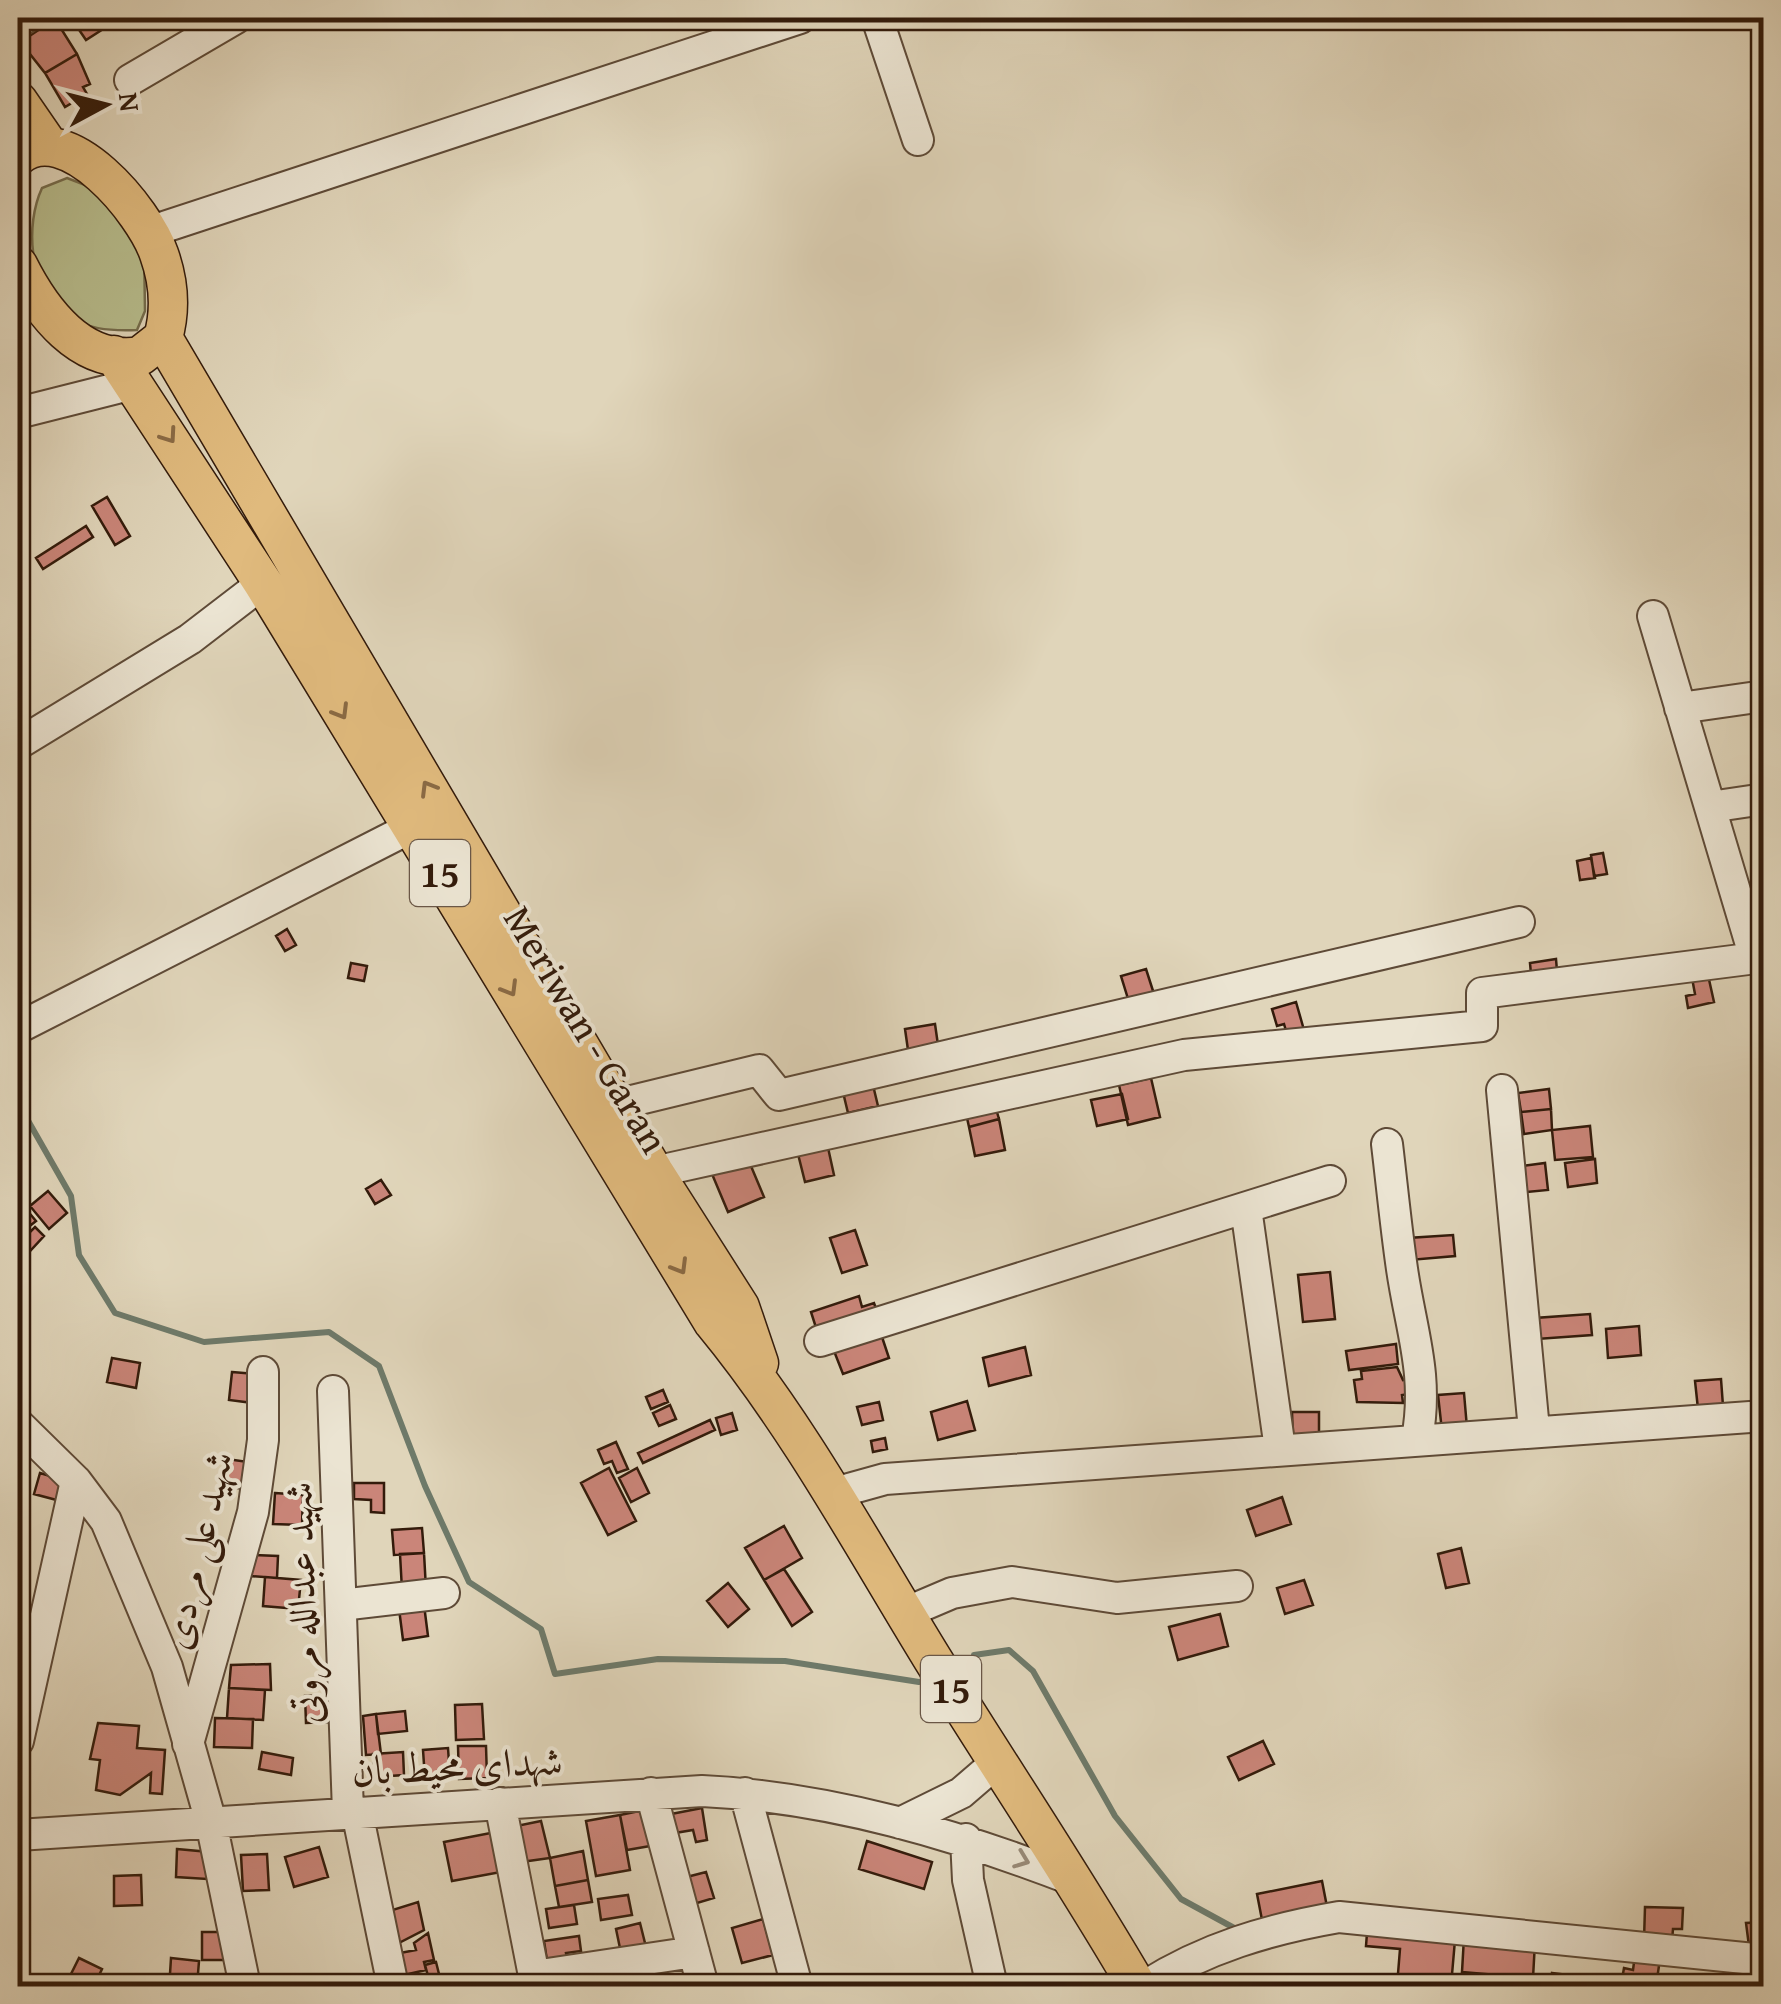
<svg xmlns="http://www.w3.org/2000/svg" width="1781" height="2004" font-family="'Gentium Book Plus',Amiri,serif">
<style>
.green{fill:#b7bc8c;stroke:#756c4c;stroke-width:2.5}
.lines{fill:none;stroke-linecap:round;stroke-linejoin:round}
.stream{stroke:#6e7a6a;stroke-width:6}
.building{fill:#ca8579;stroke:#331b0b;stroke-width:2.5}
.minor-casing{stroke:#5e4a37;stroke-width:34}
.major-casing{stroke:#331b0b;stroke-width:41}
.minor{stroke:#ebe4d2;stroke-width:30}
.major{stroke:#e0ba7d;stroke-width:38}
.oneway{stroke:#8a6a44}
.oneway2{stroke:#988a78}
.labels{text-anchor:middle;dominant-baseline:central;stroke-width:8;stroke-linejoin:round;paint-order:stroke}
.shield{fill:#ebe4d2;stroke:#6a5747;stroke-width:2.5}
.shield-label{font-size:38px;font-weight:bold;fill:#331b0b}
.street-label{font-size:40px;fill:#331b0b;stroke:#ebe4d2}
</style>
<rect width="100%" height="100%" fill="#e0d5ba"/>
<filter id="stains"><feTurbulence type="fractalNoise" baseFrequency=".002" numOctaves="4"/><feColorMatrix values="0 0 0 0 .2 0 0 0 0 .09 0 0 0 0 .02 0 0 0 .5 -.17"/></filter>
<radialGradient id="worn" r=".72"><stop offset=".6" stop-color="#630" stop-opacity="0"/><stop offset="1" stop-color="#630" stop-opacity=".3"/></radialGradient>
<path class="green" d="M67,178L106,193L144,247L145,311L137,330C112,331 83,330 62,312C29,285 25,225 42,188Z"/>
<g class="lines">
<path class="stream" d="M18,1103L71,1196L79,1255L115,1313L204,1342L329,1332L379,1366L425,1486L469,1582L541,1629L555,1674L658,1659L785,1661L919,1682
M974,1655L1009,1650L1033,1671L1115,1816L1181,1899L1236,1929"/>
</g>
<path class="building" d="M71,18H106L111,24L86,40Z
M55,19L77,54L45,73L26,49L25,39Z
M77,54L90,84L83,87L87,94L65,107L45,73Z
M107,497L130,536L115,545L92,506Z
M86,526L93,537L43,569L36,558Z
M1603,853L1607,874L1594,876L1591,855Z
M1591,858L1595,878L1580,880L1577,861Z
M287,929L296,945L285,951L276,936Z
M1556,959L1557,971L1531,974L1530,963Z
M351,963L367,966L364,981L348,978Z
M1146,969L1154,994L1129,1002L1121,976Z
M1708,975L1714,1002L1688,1008L1686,996L1695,994L1692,978Z
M1296,1002L1304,1030L1287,1034L1284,1024L1277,1026L1272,1009Z
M935,1024L939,1052L909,1057L905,1029Z
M1151,1078L1160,1117L1128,1125L1119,1085Z
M872,1081L878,1106L848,1113L842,1088Z
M1549,1089L1551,1109L1521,1112L1518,1093Z
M1122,1094L1128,1119L1097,1126L1091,1100Z
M994,1102L999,1119L969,1127L965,1109Z
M1551,1109L1552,1130L1524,1134L1521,1112Z
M999,1119L1005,1150L975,1156L969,1127Z
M1590,1126L1593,1157L1555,1160L1552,1130Z
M827,1143L834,1175L805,1182L797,1150Z
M748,1159L764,1197L728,1212L712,1174Z
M1595,1159L1597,1183L1568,1187L1565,1163Z
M1545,1163L1548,1190L1517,1193L1514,1167Z
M381,1180L391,1195L375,1204L366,1189Z
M48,1191L67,1213L49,1229L30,1206Z
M26,1209L36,1221L31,1225L21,1214Z
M35,1227L44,1236L18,1264V1238L21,1241Z
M855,1230L867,1265L842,1273L830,1238Z
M1453,1235L1455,1256L1410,1260L1408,1238Z
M1330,1272L1335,1319L1303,1322L1298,1275Z
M859,1296L862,1307L874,1303L878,1314L818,1334L811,1312Z
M1590,1314L1592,1335L1537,1339L1535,1318Z
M1639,1326L1641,1355L1608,1358L1606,1329Z
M881,1334L889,1358L843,1374L834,1351Z
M1396,1344L1398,1364L1349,1370L1346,1351Z
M1025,1347L1031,1375L989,1386L983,1358Z
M112,1358L140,1363L136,1388L107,1382Z
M1397,1367L1403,1380L1415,1378L1417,1393L1402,1395L1403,1403L1357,1402L1354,1380L1362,1379L1361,1371Z
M232,1372L256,1374L253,1403L229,1400Z
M1721,1379L1723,1406L1698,1409L1695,1381Z
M663,1390L668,1402L651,1409L646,1397Z
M1464,1393L1467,1428L1442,1431L1438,1395Z
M967,1401L975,1430L938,1440L931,1412Z
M879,1402L883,1420L862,1425L857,1407Z
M670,1405L676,1419L659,1426L653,1413Z
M1292,1412H1319V1443H1293Z
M732,1413L737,1430L721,1435L716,1418Z
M710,1420L715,1430L643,1463L638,1453Z
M885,1438L887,1449L873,1452L871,1441Z
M616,1442L628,1469L617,1473L612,1461L604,1464L598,1450Z
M227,1459L255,1463L252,1490L223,1486Z
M609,1468L636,1521L608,1535L581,1483Z
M637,1468L649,1493L631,1502L619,1478Z
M40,1473L70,1482L64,1502L34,1494Z
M354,1483H384V1513L371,1512V1500L354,1499Z
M275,1493L303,1495L302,1525L273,1524Z
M1282,1497L1291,1524L1256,1536L1247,1510Z
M784,1526L802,1558L764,1580L745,1548Z
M422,1528L424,1553L394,1555L392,1530Z
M1461,1548L1469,1583L1446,1588L1438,1554Z
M424,1553L426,1589L402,1590L400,1554Z
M251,1555L278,1556L277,1578L250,1576Z
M784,1569L812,1612L792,1626L764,1580Z
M265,1577L301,1580L298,1609L263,1606Z
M1304,1580L1313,1605L1285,1614L1277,1588Z
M728,1583L749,1609L728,1627L707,1601Z
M423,1597L428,1636L403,1640L398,1601Z
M1220,1614L1228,1646L1178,1660L1169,1627Z
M270,1664L271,1690L229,1688L231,1665Z
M229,1688L265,1690L263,1720L227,1718Z
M331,1695L332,1722L306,1723L305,1696Z
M482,1704L484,1739L456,1740L455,1705Z
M405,1711L407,1731L378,1734L376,1714Z
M376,1714L381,1754L366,1755L363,1716Z
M215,1718L253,1719L252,1748L214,1747Z
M98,1723L139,1726L137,1748L165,1750L162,1794L150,1793L151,1773L120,1795L96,1790L100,1760L90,1759Z
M1263,1741L1274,1764L1239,1780L1228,1757Z
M458,1746H486L487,1778L459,1779Z
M448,1748L450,1777L425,1779L423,1750Z
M262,1752L293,1758L291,1775L259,1769Z
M403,1752L404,1775L375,1777L373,1754Z
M702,1808L707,1840L696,1842L693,1830L669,1834L666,1815Z
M649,1809L656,1845L627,1850L620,1815Z
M620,1815L630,1870L596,1876L586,1821Z
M541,1821L550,1858L514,1863L507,1828Z
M501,1831V1872L452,1881L444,1842Z
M867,1841L932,1862L924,1889L859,1869Z
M319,1847L328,1877L294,1887L285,1857Z
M177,1849L209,1852L207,1879L176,1877Z
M583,1851L588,1880L555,1886L550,1858Z
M267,1854L269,1890L243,1891L241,1855Z
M706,1872L714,1898L687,1906L679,1879Z
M141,1875L142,1905L114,1906V1876Z
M588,1880L592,1902L559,1907L555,1886Z
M1322,1881L1328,1912L1263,1925L1257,1894Z
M628,1895L632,1915L601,1920L598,1899Z
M418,1902L424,1930L395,1945L386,1912Z
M574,1905L577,1924L549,1928L546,1909Z
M1645,1907L1683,1908L1682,1929H1673L1672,1941L1644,1940Z
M763,1919L773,1955L742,1963L732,1928Z
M1764,1922V1954H1750L1746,1923Z
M640,1923L646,1947L621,1953L616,1929Z
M202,1932H225V1960H202Z
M428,1933L434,1960L424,1962L426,1970L404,1975L400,1953L416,1950L414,1943Z
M1367,1933L1455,1940L1451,1986H1397L1400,1949L1366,1946Z
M579,1936L581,1951L566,1953L568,1964L548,1967L544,1941Z
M1464,1937L1535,1942L1533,1978L1462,1972Z
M1635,1955L1660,1959L1656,1986L1621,1985L1624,1968L1633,1970Z
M79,1958L102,1969L94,1986H65Z
M171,1958L199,1961L197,1986H184L185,1976L170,1974Z
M436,1962L442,1986H408L407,1982L428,1976L425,1965Z
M1752,1971H1764V1986H1752Z
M1552,1973L1585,1977L1584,1986H1550Z"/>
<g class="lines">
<defs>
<path id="minor" d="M877,18L918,140
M18,22L25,18
M130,80L236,18
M149,232L800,18
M18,413L133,384
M1653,616L1755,958
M1680,708L1764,696
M18,744L190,639L263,583
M1710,807L1764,799
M18,1028L412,827
M1502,1090L1534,1430
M615,1105L759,1070L779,1095L1519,922
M1387,1144C1392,1186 1396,1228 1402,1269C1411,1331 1429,1375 1417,1439
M654,1172L1184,1055L1482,1026V993L1764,957
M1246,1208L1280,1449
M820,1341L1330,1181
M333,1391L348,1812
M18,1424L76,1481L106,1521L167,1667L211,1822L245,1986
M831,1494L885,1479L1764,1416
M341,1605L444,1593
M905,1613L952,1593L1012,1582L1117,1598L1237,1586
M18,1741L76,1481
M188,1744L253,1512L263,1440V1372
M651,1793L703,1986
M745,1793L797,1986
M500,1803L536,1986
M357,1812L393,1986
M900,1823L961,1793L996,1763
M18,1835L702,1791C832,1797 957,1835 1076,1881
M966,1839L968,1880L992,1986
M534,1976L694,1952
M1145,1986C1205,1948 1269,1929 1339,1917L1764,1960"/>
<path id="major" d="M18,101L49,146
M18,156C67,116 145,212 159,254C169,282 171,310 163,338L140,356C81,366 41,311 18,265
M163,338L654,1172L740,1307L759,1363
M114,355L263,583L713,1322C798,1425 862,1544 932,1658C1000,1768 1072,1874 1137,1986"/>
</defs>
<use href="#minor" class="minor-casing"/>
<use href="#major" class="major-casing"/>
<use href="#minor" class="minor"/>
<use href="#major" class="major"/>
</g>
<defs><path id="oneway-chevron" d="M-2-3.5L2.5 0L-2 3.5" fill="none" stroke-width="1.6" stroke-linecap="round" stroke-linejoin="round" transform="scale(2.5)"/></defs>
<g class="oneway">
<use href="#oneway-chevron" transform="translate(169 436) rotate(55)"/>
<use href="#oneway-chevron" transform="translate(341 712) rotate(59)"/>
<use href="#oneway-chevron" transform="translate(428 788) rotate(-121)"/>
<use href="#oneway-chevron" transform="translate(510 989) rotate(59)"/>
<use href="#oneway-chevron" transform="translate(680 1267) rotate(59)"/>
</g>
<use class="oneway2" href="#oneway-chevron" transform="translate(1022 1860) rotate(21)"/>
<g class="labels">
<g class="shield">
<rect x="410" y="840" width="60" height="66" rx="8"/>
<rect x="921" y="1656" width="60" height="66" rx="8"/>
</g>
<g class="shield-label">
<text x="440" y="873">15</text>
<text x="951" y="1689">15</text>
</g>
<g class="street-label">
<text transform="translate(587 1029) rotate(59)">Meriwan - Garan</text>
<text transform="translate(196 1550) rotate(-77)">شهید علی مردی</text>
<text transform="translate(301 1603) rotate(-92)">شهید عبدالله مروتی</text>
<text transform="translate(457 1765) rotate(-3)">شهدای محیط بان</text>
</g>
</g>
<rect width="1781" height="2004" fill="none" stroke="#e0d5ba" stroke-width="60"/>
<rect x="20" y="20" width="1741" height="1964" fill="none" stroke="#331b0b" stroke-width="5"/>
<rect x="30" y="30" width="1721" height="1944" fill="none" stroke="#331b0b" stroke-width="2.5"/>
<g transform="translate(105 105) rotate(83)" stroke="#ebe4d2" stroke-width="8" paint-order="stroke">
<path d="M0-8L18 38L0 25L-18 38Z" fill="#331b0b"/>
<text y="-15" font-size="28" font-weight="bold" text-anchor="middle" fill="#331b0b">N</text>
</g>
<rect width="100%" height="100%" filter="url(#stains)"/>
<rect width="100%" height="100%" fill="url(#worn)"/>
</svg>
